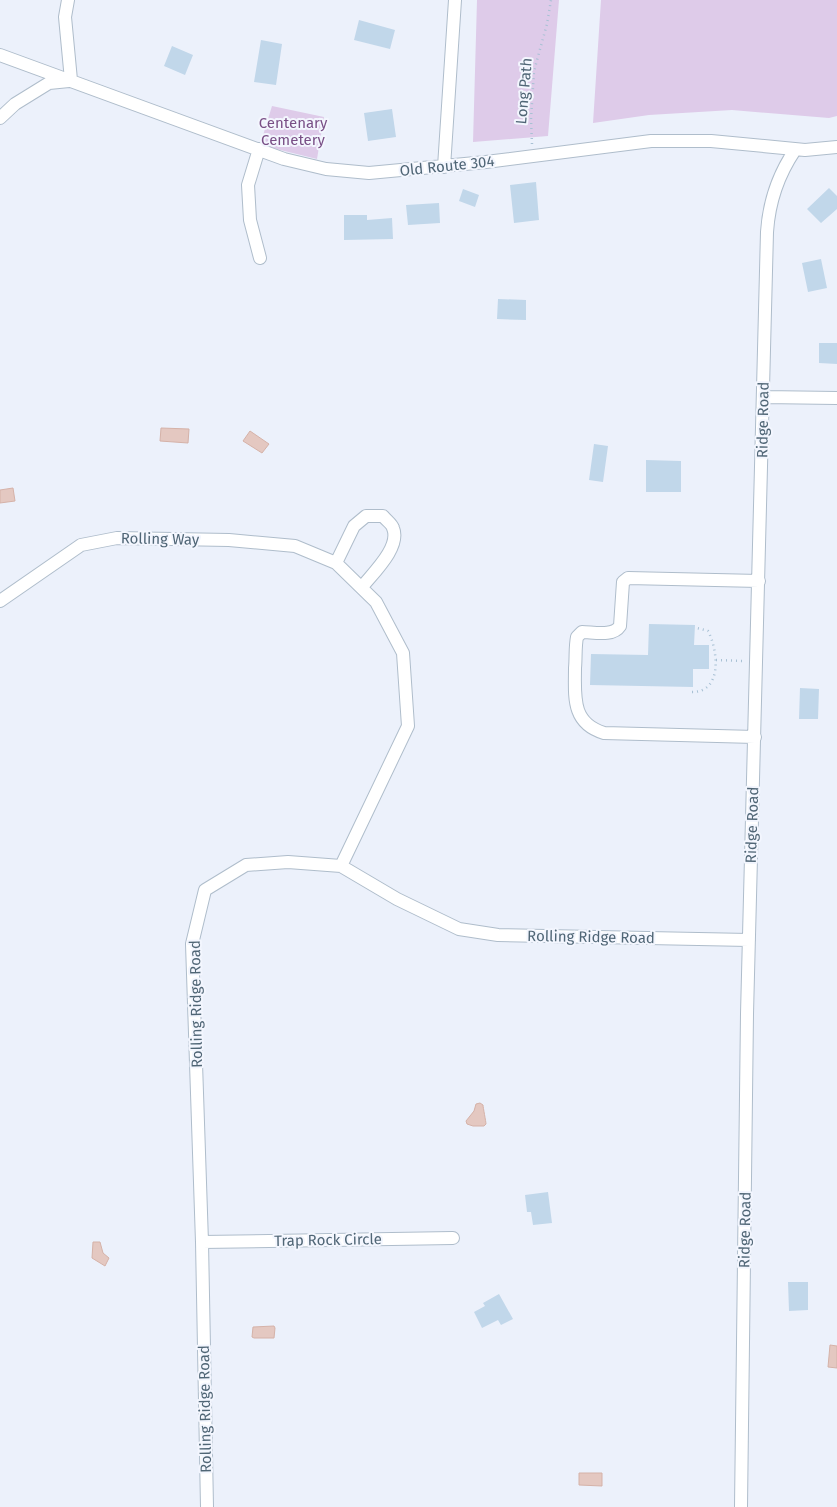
<svg xmlns="http://www.w3.org/2000/svg" width="837" height="1507" font-family="'Fira Sans',sans-serif">
<style>
.green{fill:#decbe9}
.water{fill:#e4c8c1;stroke:#d5b2a8}
.building{fill:#c1d7ea}
.lines{fill:none;stroke-linecap:round;stroke-linejoin:round}
.minor-casing{stroke:#afbdcb;stroke-width:14}
.path{stroke:#a8c1d4;stroke-width:2.5;stroke-dasharray:1 4;stroke-linecap:butt}
.minor{stroke:#fff;stroke-width:12}
.labels{text-anchor:middle;dominant-baseline:central;stroke-width:4;stroke-linejoin:round;paint-order:stroke}
.street-label{font-size:15px;fill:#506676;stroke:#f3f6fe}
.park-label{font-size:15px;fill:#794f86;stroke:#f3f6fe}
</style>
<rect width="100%" height="100%" fill="#ecf1fb"/>
<path class="green" d="M477,0H559L548,136L473,142Z
M601,0H837V116L829,118L732,110L649,115L593,123Z
M272,106L324,117L317,159L260,145Z"/>
<path class="water" d="M161,428L189,429L188,443L160,441Z
M250,431L269,444L262,453L243,441Z
M13,488L15,501L0,503V490Z
M480,1103L483,1105C483,1107 486,1122 486,1124L484,1126H473L467,1124L466,1121L474,1111L476,1104Z
M93,1242H100L103,1253L109,1258L105,1266L92,1258Z
M274,1326L275,1328L274,1338H254L252,1337L253,1327Z
M830,1345L837,1346V1368L828,1367Z
M579,1473H602V1486L579,1485Z"/>
<path class="building" d="M359,20L395,30L390,49L354,40Z
M261,40L282,44L276,85L254,82Z
M172,46L193,55L185,75L164,66Z
M392,109L396,137L368,141L364,113Z
M536,182L539,220L514,223L510,185Z
M829,188L837,196V209L821,223L807,209Z
M463,189L479,195L475,207L459,201Z
M439,203L440,223L408,225L406,205Z
M344,215H367V220L392,218L393,239L344,240Z
M821,259L827,288L808,292L802,263Z
M498,299L526,300V320L497,319Z
M819,343H837V364L819,363Z
M594,444L608,446L603,482L589,480Z
M646,460L681,461V492H646Z
M649,624L695,625L694,645H709V669H693V687L590,685L591,654L648,655Z
M800,688L819,689L818,719H799Z
M548,1192L552,1223L533,1225L531,1212H527L525,1195Z
M788,1282H808V1310L789,1311Z
M499,1294L513,1319L501,1325L498,1320L482,1328L474,1312L485,1306L483,1303Z"/>
<g class="lines">
<defs>
<path id="minor" d="M68,0L65,17L71,80
M0,55L284,159L326,169L369,173L486,162L651,141H711L805,150L837,147
M0,118L15,104L49,83L69,81
M259,149L248,185L250,220L260,258
M444,167L455,0
M763,397L837,398
M336,563L354,526L366,516H383C386,520 392,524 393,528C401,547 373,573 362,587
M0,601L81,545L117,538L229,540L295,546L336,563L376,602L403,653L408,726L341,866
M755,737L604,733C571,723 575,696 575,668C576,658 575,647 577,637L582,632C593,632 613,637 620,626L623,582L628,578L759,581
M202,1242L453,1238
M207,1507L202,1242L192,944L205,890L246,865L288,862L341,866L397,899L459,929L498,935L749,940
M741,1507L747,1014L767,232C769,202 778,175 795,150"/>
</defs>
<use href="#minor" class="minor-casing"/>
<path class="path" d="M532,144L531,119L534,71L547,24L551,0
M716,660L744,661
M692,692C723,692 718,650 708,631L697,628"/>
<use href="#minor" class="minor"/>
</g>
<g class="labels">
<g class="street-label">
<text transform="translate(524 91) rotate(-85)">Long Path</text>
<text transform="translate(447 166) rotate(-6)">Old Route 304</text>
<text transform="translate(763 420) rotate(-89)">Ridge Road</text>
<text transform="translate(160 539) rotate(1)">Rolling Way</text>
<text transform="translate(752 825) rotate(-88)">Ridge Road</text>
<text transform="translate(591 937) rotate(1)">Rolling Ridge Road</text>
<text transform="translate(196 1004) rotate(-91)">Rolling Ridge Road</text>
<text transform="translate(745 1230) rotate(-89)">Ridge Road</text>
<text transform="translate(328 1240) rotate(-1)">Trap Rock Circle</text>
<text transform="translate(205 1409) rotate(-91)">Rolling Ridge Road</text>
</g>
<g class="park-label">
<text x="293" y="123">Centenary<tspan x="293" dy="17">Cemetery</tspan></text>
</g>
</g>
</svg>
